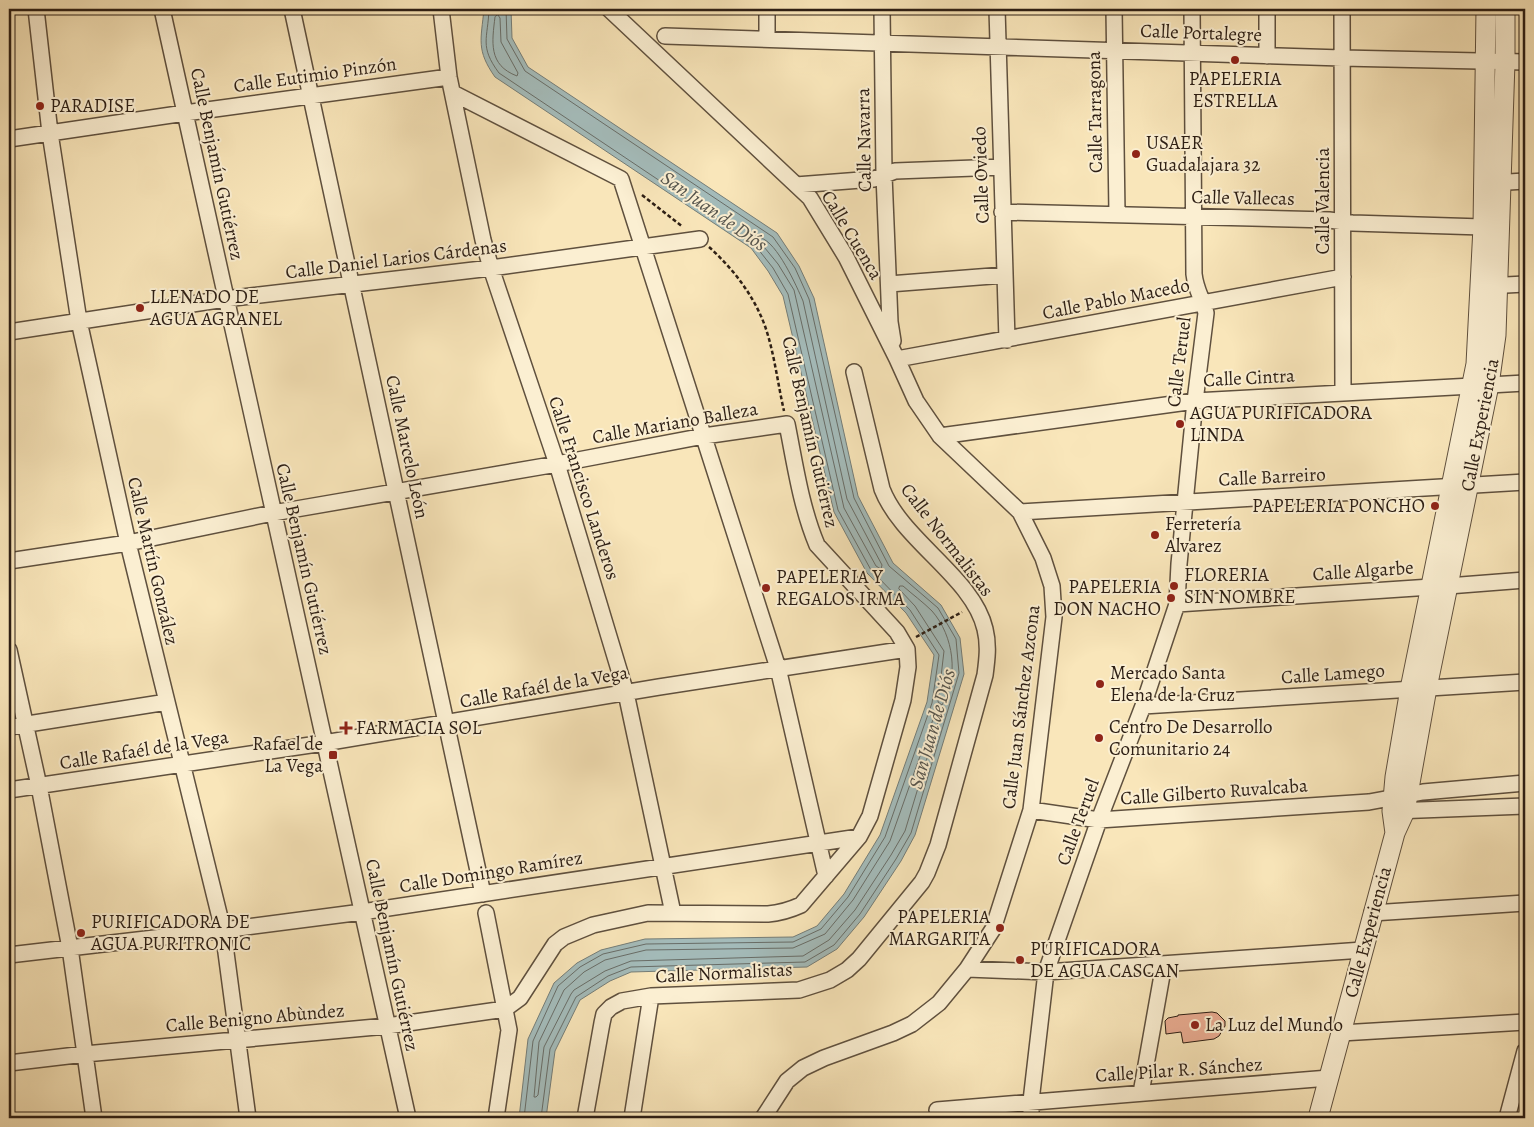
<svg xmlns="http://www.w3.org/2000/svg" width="1534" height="1127" font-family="Alegreya,serif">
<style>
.water{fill:#a4bcbb;stroke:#747d78}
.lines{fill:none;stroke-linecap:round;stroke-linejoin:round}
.shore{stroke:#686d68;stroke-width:1}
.building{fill:#ebad93;stroke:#2c1e14}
.minor-casing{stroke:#5f503e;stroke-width:18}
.tertiary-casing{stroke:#5f503e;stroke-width:21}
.path{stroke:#2c1e14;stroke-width:2.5;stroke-dasharray:4 2.5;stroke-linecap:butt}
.minor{stroke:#fbefd2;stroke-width:15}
.tertiary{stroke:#fbefd2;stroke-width:19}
.poi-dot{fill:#8f2418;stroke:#fbefd2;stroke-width:2}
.labels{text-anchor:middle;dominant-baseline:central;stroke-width:4;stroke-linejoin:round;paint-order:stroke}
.street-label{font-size:19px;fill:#2c1e14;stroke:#fbefd2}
.poi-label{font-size:19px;fill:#2c1e14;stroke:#fbefd2;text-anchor:start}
.water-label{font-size:20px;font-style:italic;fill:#56554e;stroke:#fbefd2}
</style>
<rect width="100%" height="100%" fill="#f9e6ba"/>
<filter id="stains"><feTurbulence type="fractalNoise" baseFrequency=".004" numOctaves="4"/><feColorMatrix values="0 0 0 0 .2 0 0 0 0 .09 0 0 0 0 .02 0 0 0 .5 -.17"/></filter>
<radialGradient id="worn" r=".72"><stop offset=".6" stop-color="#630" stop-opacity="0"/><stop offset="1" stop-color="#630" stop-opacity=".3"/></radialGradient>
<path class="water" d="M484,9H511L512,38L528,67L777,233L799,266L814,298L858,496L893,563L941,605L960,638L964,674L915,835L901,861L864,917L837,949L807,967L631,972L610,981L580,1000L555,1051L546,1118H519L528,1039L554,983L577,963L601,950L645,939L793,937L817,926L844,894L880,835L927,702L934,655L906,613L867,573L834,512L783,296L768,271L751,248L495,77C476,50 481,40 484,9Z"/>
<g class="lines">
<path class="shore" d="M489,9C488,39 479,46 499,73L754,244L773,268L788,294L838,510L871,570L910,610L939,655L932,703L885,837L848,897L821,929L793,942L646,944L603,954L580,967L558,986L533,1041L524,1118
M506,9L507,39L525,71L773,237L795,268L809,299L854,498L889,566L938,608L956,639L959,673L911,833L896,859L860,914L834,945L805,962L631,967L608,976L576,997L550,1049L541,1118
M498,15L500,18L501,42L518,73L517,76C488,65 492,42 495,17Z
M761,238C777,242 797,287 803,301L847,499L882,565L881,569L876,566L844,508L794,290L778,264L760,242Z
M900,586H903C912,594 923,602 932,611C954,636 959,677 942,705L938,702L944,651L915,606L899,589Z
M938,709L941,712L905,831L891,855L855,910L829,940L803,956L631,961L605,971L574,990L571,994L544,1047L538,1095L536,1097H534L539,1042L564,990L584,972L605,960L646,950L793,948L825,934L853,900L890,841L936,711Z"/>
</g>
<path class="building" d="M1212,1012L1217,1013L1225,1021V1026L1219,1036L1214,1039L1183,1043L1181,1032L1166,1034L1165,1021L1168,1018L1178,1016V1015Z"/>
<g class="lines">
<defs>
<path id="minor" d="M36,9L50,133L79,321L128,543L223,930L248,1118
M162,9L408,1118
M292,9L483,894
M441,9L449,77L483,240L491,268L557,464L626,693L673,913
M609,9L810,198L846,257L897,359L916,401L940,436L1020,512L1043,558L1052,586L1054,617L1031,810L993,929L967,969L939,1003L912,1024L893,1033L824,1058L803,1068L787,1081L763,1118
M767,9V39
M882,9L884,175L890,322L893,341
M997,9L1007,340
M1114,9L1117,214
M1267,9V56
M1342,9L1343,393
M665,36L1342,58L1525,62
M453,93L621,179L778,668L826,876
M9,139L185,113L449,77
M1492,183L1525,181
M796,185L874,179L895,171L1001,167
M1002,212L1329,220L1352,223L1483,227
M889,284L1005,275
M1487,286L1525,284
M9,332L225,299L491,268L700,239
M897,359L1343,277
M1489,385L1525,383
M940,436L1195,401L1472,386
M1020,512L1525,482
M9,561L128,543L273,513L557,464L704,436L787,424C795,464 801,507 817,545L897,632L907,649L908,667L903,700L870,816L859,837L801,905C790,910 780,913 768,914L648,913L593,925L564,937L555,944L520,998L505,1009L387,1026L85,1054L9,1063
M1448,586L1525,580
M1177,604L1431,587
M9,650L39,786L70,948L94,1118
M1143,706L1525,682
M9,727L167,702
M9,790L324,743L659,687L907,649
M1031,810L1099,820L1369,802L1423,792L1525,783
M1394,811L1525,806
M486,913L509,1030L496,1118
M1372,913L1525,903
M9,955L223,930L362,912L859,837
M967,969L1046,972L1363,950
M1341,1033L1525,1022
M1141,1093L1164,964
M937,1110L1329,1078
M585,1118L602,1023L604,1014L611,1007L622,1001L651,996L799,990L830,980L847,970L859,959L922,882L927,873L938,845L985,675C987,660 989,645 985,629C973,577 902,541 882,489L854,372
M632,1118L651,996
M1031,1118V1101L1046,972L1099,820L1143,706L1177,604L1179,564L1195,401L1206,313C1202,297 1196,291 1194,274L1192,9
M1507,1118L1525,1051"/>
<path id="tertiary" d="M1395,833L1392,811L1395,777L1410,689L1476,364L1483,227L1486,9
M1318,1118L1395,833L1405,811L1427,688L1489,385L1496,335L1505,62V9"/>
</defs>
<use href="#minor" class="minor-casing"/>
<use href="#tertiary" class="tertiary-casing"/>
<path class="path" d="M642,195L683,227
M709,247C730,266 748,288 760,314C773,341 777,381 784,411
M916,637L962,612"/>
<use href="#minor" class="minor"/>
<use href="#tertiary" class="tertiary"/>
</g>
<g class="poi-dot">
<circle cx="1235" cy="60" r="5"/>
<circle cx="40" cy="106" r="5"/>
<circle cx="1136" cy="154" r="5"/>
<circle cx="140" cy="308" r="5"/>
<circle cx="1180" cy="424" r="5"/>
<circle cx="1435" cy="506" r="5"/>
<circle cx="1155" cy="535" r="5"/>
<circle cx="1174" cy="586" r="5"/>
<circle cx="766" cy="588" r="5"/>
<circle cx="1171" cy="598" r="5"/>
<circle cx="1100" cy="684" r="5"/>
<path d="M343.5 720.5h5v5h5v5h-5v5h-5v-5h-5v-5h5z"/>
<circle cx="1099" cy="738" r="5"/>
<rect x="328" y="750" width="10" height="10" rx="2.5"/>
<circle cx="1000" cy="928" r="5"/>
<circle cx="81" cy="933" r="5"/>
<circle cx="1020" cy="960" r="5"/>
<circle cx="1195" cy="1025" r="5"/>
</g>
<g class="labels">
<g class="street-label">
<text transform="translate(1201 33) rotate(2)">Calle Portalegre</text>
<text transform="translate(315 75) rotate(-8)">Calle Eutimio Pinzón</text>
<text transform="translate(1095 112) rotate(-91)">Calle Tarragona</text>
<text transform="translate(864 140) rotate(-91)">Calle Navarra</text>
<text transform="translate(217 164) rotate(78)">Calle Benjamín Gutiérrez</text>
<text transform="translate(981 175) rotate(-92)">Calle Oviedo</text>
<text transform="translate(1243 198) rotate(1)">Calle Vallecas</text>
<text transform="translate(1323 201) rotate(-90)">Calle Valencia</text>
<text transform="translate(852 235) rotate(59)">Calle Cuenca</text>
<text transform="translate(396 259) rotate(-7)">Calle Daniel Larios Cárdenas</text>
<text transform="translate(1116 299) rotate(-11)">Calle Pablo Macedo</text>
<text transform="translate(1179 362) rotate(-83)">Calle Teruel</text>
<text transform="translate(1249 378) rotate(-3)">Calle Cintra</text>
<text transform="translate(675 423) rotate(-10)">Calle Mariano Balleza</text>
<text transform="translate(1480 425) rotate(-79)">Calle Experiencia</text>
<text transform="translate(810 432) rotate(77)">Calle Benjamín Gutiérrez</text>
<text transform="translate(407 447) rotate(78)">Calle Marcelo León</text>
<text transform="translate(1272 477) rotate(-3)">Calle Barreiro</text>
<text transform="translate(584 488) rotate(72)">Calle Francisco Landeros</text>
<text transform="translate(947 540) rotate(52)">Calle Normalistas</text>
<text transform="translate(304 559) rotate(77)">Calle Benjamín Gutiérrez</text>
<text transform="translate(153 561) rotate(77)">Calle Martín González</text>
<text transform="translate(1363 571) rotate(-4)">Calle Algarbe</text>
<text transform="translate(1333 674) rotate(-4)">Calle Lamego</text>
<text transform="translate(544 687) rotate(-10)">Calle Rafaél de la Vega</text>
<text transform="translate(1021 707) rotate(-83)">Calle Juan Sánchez Azcona</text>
<text transform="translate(144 750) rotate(-9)">Calle Rafaél de la Vega</text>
<text transform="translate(1214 792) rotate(-4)">Calle Gilberto Ruvalcaba</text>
<text transform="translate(1078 822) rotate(-70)">Calle Teruel</text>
<text transform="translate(491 872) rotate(-9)">Calle Domingo Ramírez</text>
<text transform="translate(1368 932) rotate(-75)">Calle Experiencia</text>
<text transform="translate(392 955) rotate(78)">Calle Benjamín Gutiérrez</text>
<text transform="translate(724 973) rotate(-3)">Calle Normalistas</text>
<text transform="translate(255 1018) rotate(-5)">Calle Benigno Abùndez</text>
<text transform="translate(1179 1070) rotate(-4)">Calle Pilar R. Sánchez</text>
</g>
<g class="poi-label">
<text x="1235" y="79" text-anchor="middle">PAPELERIA<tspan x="1235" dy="22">ESTRELLA</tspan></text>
<text x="50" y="106">PARADISE</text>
<text x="1146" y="143">USAER<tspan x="1146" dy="22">Guadalajara 32</tspan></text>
<text x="150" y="297">LLENADO DE<tspan x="150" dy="22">AGUA AGRANEL</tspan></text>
<text x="1190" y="413">AGUA PURIFICADORA<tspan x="1190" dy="22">LINDA</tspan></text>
<text x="1425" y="506" text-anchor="end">PAPELERIA PONCHO</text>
<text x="1165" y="524">Ferretería<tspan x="1165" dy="22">Alvarez</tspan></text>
<text x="1184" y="575">FLORERIA<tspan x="1184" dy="22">SIN NOMBRE</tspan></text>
<text x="776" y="577">PAPELERIA Y<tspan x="776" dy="22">REGALOS IRMA</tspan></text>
<text x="1161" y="587" text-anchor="end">PAPELERIA<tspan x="1161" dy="22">DON NACHO</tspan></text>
<text x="1110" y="673">Mercado Santa<tspan x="1110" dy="22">Elena de la Cruz</tspan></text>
<text x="1109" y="727">Centro De Desarrollo<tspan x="1109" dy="22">Comunitario 24</tspan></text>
<text x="356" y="728">FARMACIA SOL</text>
<text x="323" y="744" text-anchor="end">Rafael de<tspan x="323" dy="22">La Vega</tspan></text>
<text x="990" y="917" text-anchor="end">PAPELERIA<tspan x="990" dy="22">MARGARITA</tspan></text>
<text x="91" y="922">PURIFICADORA DE<tspan x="91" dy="22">AGUA PURITRONIC</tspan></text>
<text x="1030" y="949">PURIFICADORA<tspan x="1030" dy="22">DE AGUA CASCAN</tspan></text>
<text x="1205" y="1025">La Luz del Mundo</text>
</g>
<g class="water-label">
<text transform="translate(714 211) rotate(35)">San Juan de Diós</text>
<text transform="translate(932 729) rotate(-74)">San Juan de Diós</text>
</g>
</g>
<rect width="1534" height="1127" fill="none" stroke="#f9e6ba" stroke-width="30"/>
<rect x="10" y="10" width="1514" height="1107" fill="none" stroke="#2c1e14" stroke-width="2.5"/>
<rect x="15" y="15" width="1504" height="1097" fill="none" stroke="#2c1e14"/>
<rect width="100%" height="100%" filter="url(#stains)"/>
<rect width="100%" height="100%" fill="url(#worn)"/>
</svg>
